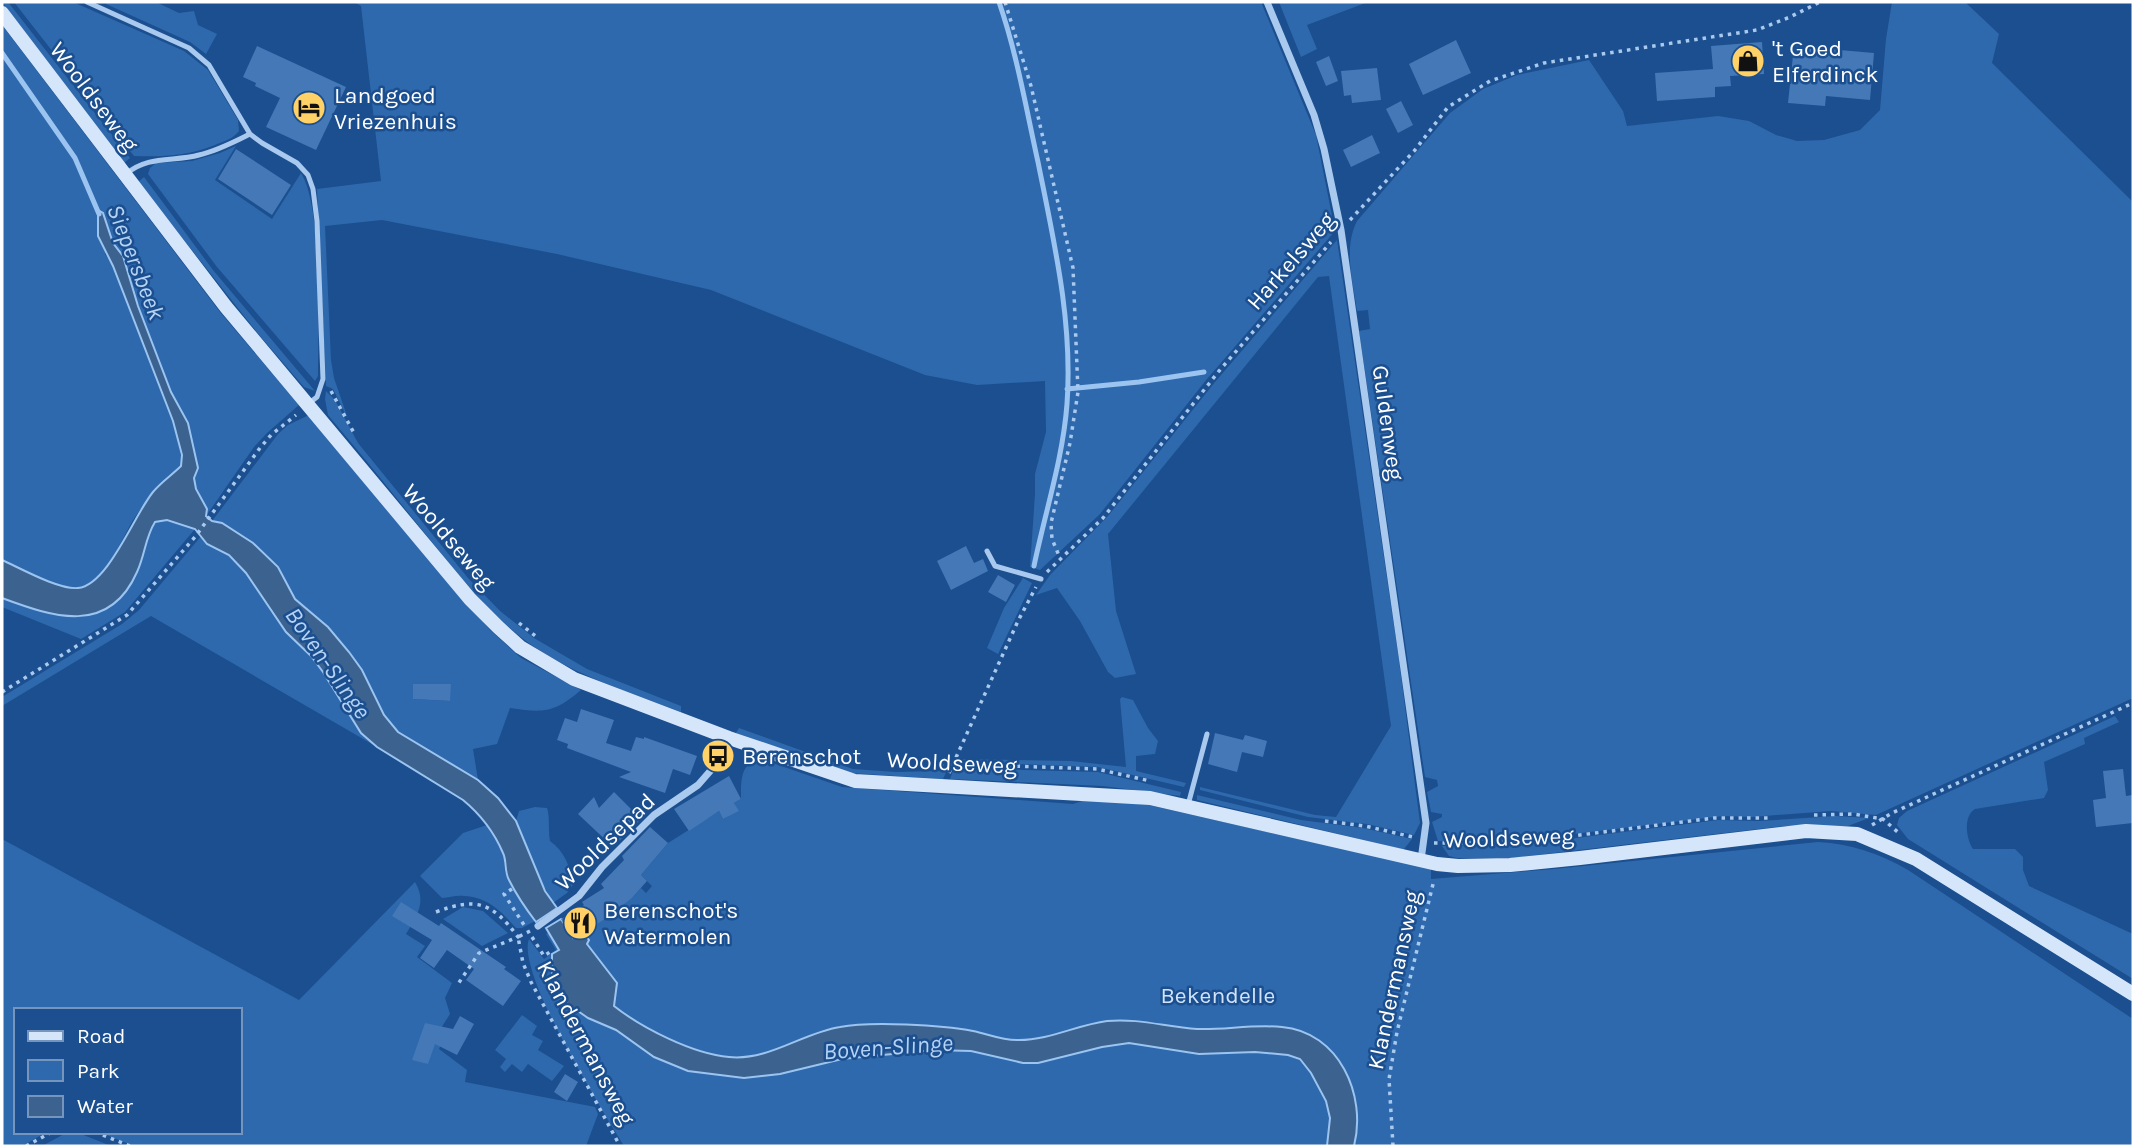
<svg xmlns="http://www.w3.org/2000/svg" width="2135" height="1148" font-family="Karla,sans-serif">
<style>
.green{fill:#2e69ad;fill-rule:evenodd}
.water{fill:#3c6290;stroke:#9cc4f0;stroke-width:2}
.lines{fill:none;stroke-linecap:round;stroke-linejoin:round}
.stream{stroke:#9cc4f0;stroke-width:5}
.building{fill:#4478b7}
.path{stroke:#a9c9ee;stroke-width:3.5;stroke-dasharray:3.5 5;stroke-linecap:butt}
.service{stroke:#a9c9ee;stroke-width:5}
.minor{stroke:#a9c9ee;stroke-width:7}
.secondary{stroke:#d6e6fa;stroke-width:14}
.labels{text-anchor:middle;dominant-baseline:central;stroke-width:5;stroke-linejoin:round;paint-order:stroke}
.poi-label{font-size:23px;fill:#fff;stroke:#1b4f8f;text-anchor:start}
.street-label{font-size:23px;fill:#fff;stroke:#1b4f8f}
.park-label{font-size:23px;fill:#cfe3fa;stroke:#1b4f8f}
.water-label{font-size:24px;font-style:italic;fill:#b5d3f5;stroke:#1b4f8f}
</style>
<rect width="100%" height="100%" fill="#1b4f8f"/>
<path class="green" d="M2,2H8L130,158L124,163Z
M14,2H73L184,51L208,70L238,120L239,131C233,139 224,141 215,145C188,156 163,157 134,156Z
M107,2H156L179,13L194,11L198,25L217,34L206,54L190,42L106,4Z
M354,2H1261L1316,135L1335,231L1207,379L1100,514L1040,570L1030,567L1035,494V474L1046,432L1045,381L977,385L925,375L711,290L557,254L382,220L325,226L331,360L334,378L348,419L333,389L326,386L317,189L381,181L361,6Z
M1279,2H1368L1307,25L1317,49L1301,57Z
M1892,2H1965L1999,34L1992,63L2133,202V698L1876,815L1831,811L1752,817L1723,816L1548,837L1481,841H1438L1432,822L1442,817V814L1431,812L1427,792L1438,786L1437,780L1425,777L1359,331L1370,329L1368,310L1357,311C1353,281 1343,249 1357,221L1450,113L1483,89L1517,75L1589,60L1623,111L1627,126L1718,116L1749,121L1776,135L1797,141L1824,140L1860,130L1880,110L1886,39Z
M2,25L220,312L299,405L267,433L254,447L206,516L207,509L196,489L194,478L198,467L188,423L171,392L138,306L123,256L113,243L103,213L105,254L113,266L173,421L182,460L181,466C166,482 149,497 137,514C122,535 107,585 78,588C61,590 19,567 2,560Z
M236,146L215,180L272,219L301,173C323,207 318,331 318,376L315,381L217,267L148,174L150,168L156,163L192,161L220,153Z
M144,177L213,270L315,391L304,387L260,336L138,182Z
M1337,240L1398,653L1420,823L1414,835L1367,824L1308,817L1200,790V787L1315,815L1336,817L1391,726L1329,276L1318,277L1108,534L1116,611L1136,674L1115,678L1108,672L1080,621L1057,588L1036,595L1050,575L1108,516L1215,382Z
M326,391L335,400L358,443L468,578L500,611L534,638L587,669L681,706V712C630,692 575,676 530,644C490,615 458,574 427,536C394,495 362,455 328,415L325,399Z
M309,415L490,630L521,658L581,690C554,713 544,713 510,708L497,744L473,749L478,780L398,732L384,715L362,670L349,652L328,627L295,599L278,567L253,543L222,523L212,521L278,434L288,425ZM413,684H450V701L413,699Z
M159,519L195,529L125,612L81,639L2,607V598L54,615L137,572C143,556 143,528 159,519Z
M202,535L207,544L229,555L246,573L286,632L311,656L323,672L361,733L377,747L151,616L2,706V697L122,624L139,610Z
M1023,578L1032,583L998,654L987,648L1004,608Z
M1122,697L1133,700L1148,728L1158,741L1155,754L1136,756V771L1186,783L1184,787L1098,767L957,762L959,759L1071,761L1126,767L1120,699Z
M2115,716L2119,722L2084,738L2085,744L2044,762L2048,790L2044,798L1975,809C1963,816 1966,839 1973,849H2015L2023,857V870L2029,886L2133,934V979L1908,839L1897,825L1899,818L1907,811Z
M739,728L853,769L896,772L939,771L948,768L943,779L849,773L736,733Z
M761,759L842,787L1073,804L1085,800L1149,805L1431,869V879L1554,869L1818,842C1851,844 1879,853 1908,870L2133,1019V1146H624C603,1111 516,973 529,939L544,959L556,950L546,934L559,926L588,939L583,932L633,897L641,888L646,893L652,886L641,875L668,843L719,811L723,819L738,811L734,803L741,799C741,780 740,763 761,759Z
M954,768L1098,772L1181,792L1180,796L1103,786L950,779Z
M1197,795L1301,820L1363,828L1412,839L1404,849H1401L1197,800Z
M535,807L547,808C550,815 548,831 550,841C564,851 571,867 573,885L567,893L553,903L535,869L516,821L519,811Z
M1836,816L1869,818L1848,826H1785L1512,858H1457L1449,856L1442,846L1544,842L1718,820L1759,821Z
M487,825L504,854L505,872L509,881L535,921L522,928H516C502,912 488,897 464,896C456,895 449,898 442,898L420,876L463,833Z
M2,839L299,1000L415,882C427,902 417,916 406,934L425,946L417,957L452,983L445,998L450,1014L436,1036L443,1040L439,1049L467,1070L465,1082L595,1107L598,1114L586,1146H134L99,1132H240V1010H16V1132H47L22,1146H2Z
M463,907L483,911L508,933L482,946L443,919Z
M522,1015L537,1026L532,1035L543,1041L538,1050L564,1066L552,1081L528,1064L522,1072L512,1064L505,1072L500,1067L506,1059L495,1050Z
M68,1132H76L111,1146H42Z"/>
<path class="water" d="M98,210L103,213L113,243L123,256L138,306L171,392L188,423L198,468L194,478L196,489L207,509L206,516L212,521L222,523L253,543L278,567L295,599L328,627L349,652L362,670L384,715L398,732L478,780L498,798L516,821L545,891L557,908L536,922C526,909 516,894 509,880C504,871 507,861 503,853C494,832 480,814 463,800L377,747L361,733L323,672L311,656L286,632L246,573L229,555L207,544L195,529L167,520L155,522C145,538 145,555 137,572C109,636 53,617 2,598V560C20,568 59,590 78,588C108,585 134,515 153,492C161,482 172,475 181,466L182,455L173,421L113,266L98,236Z
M561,919L573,938L583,932L589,940L587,944L617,983L614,1006C642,1028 693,1054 729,1057C769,1061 802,1033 840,1027C870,1021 942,1025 973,1031C988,1034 1003,1041 1019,1040C1049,1040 1077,1025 1107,1021C1138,1018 1166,1027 1197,1029C1225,1030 1253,1024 1282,1027C1339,1032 1367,1095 1354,1146H1327L1330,1118L1326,1101L1311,1073L1300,1059L1288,1055L1255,1052L1199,1054L1129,1043L1102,1047L1038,1063H1023L971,1051L933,1050L842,1059L780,1074L744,1078L688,1071L654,1057L616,1030L588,1018L565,1002L552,981V954L559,950L546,928Z"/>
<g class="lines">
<path class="stream" d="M999,2C1017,54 1026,108 1038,162C1054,242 1073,322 1067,404C1063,458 1045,513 1034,566
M2,53L75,158L99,214
M1067,389L1139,382L1204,372"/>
</g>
<path class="building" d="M1456,40L1471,73L1423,95L1409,64Z
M1762,42L1764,74L1730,76L1731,86L1715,87V97L1657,101L1655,73L1713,69L1711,46Z
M257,46L346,87L316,150L266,127L280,98L255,86L256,83L243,77Z
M1794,46L1874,53L1870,100L1826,96L1825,106L1788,103Z
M1329,56L1338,81L1326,86L1316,62Z
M1377,68L1381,100L1352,103L1351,95L1344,96L1341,71Z
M1401,101L1413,125L1398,133L1386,109Z
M1372,135L1380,153L1351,167L1343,150Z
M236,149L291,185L272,215L218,179Z
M966,546L974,563L983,559L988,571L951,590L937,561Z
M998,575L1015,585L1006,602L988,592Z
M413,684H451L450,701L413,699Z
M581,709L614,720L606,743L631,751L636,737L644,739V737L697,756L690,775L673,769L665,793L619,777L631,772L567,748L568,744L557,740L565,718L577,722Z
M1215,733L1243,740L1245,735L1267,741L1263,757L1242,752L1237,772L1208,764Z
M2123,769L2126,796L2132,795L2133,823L2096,827L2093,800L2106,798L2103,771Z
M729,776L741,799L734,803L739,811L723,819L719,811L689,831L674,809Z
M614,792L641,819L613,847L578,814L594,797L599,808Z
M650,827L668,843L641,875L647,881L632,898L605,919L573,939L561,919L584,905L582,902L604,888L601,884L624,860L622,856Z
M401,902L439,926L441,923L506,967L504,969L521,981L503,1006L466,980L474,969L447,950L434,968L420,958L432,940L392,916Z
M460,1016L474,1024L457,1055L435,1044L428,1064L412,1060L425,1023L453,1029Z
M565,1074L578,1082L567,1101L554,1092Z"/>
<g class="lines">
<path class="path" d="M1005,2L1031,86L1073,268L1078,392L1070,443L1051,523L1052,539L1060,558
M1350,220L1415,150L1448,107L1490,81L1544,63L1757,30L1790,17L1820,2
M331,391L354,433
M1047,572L1103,518L1219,371L1331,242
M519,623L538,638
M2,692L127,615L195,537L260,448L271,435L296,415
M932,768L953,764L1097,769L1150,781
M949,773L1018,621L1036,587
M1814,815L1853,814L1883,819L1901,835
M1325,821L1365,826L1413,837
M1872,825L1892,813L2133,703
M1434,843H1482L1548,839L1714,818H1768
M512,889L504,894L526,928
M436,912C476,897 492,902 518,937L479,953L458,984
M530,931L518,937L523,963L531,982L620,1146
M532,937L544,956L553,950
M95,1132L130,1146
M26,1146L52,1132
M1393,1146L1389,1079L1397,1032L1434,880"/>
<path class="service" d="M87,2L189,48L209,65L250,134L262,143L297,163L308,175L313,189L317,221L323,379L317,397L308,404
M126,174C148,155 173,162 199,155C217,151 234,142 250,134
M987,551L995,566L1041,579
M1188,805L1207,734"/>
<path class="minor" d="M1267,2L1314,115L1324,149L1341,230L1426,823L1421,860
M538,926L579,896L602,867L654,815L698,785L719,761L729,738"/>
<path class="secondary" d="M2,13L226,307L470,599L498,627L520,647L574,679L729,738L855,781L1150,798L1437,864L1458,866L1510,865L1580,858L1806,831L1857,834L1916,859L2133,994"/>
</g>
<defs>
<symbol id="shop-disc" viewBox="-11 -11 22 22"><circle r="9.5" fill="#ffd166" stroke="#1b4f8f"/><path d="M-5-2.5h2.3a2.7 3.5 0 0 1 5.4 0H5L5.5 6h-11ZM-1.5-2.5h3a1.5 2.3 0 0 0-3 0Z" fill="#111"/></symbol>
<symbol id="hotel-disc" viewBox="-11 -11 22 22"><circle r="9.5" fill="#ffd166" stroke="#1b4f8f"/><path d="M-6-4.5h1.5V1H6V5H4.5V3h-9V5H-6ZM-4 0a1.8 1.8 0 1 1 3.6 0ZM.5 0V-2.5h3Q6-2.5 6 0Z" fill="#111"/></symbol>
<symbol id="bus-disc" viewBox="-11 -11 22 22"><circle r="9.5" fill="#ffd166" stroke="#1b4f8f"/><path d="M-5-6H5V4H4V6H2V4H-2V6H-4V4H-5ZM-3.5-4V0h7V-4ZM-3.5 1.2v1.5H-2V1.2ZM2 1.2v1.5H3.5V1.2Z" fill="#111"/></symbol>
<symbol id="restaurant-disc" viewBox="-11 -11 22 22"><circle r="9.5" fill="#ffd166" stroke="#1b4f8f"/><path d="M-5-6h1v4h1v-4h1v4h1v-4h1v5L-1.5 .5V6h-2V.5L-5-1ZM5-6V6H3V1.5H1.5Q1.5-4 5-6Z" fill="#111"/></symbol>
</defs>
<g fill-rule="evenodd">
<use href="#shop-disc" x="1729" y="42" width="38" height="38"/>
<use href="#hotel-disc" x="290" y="89" width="38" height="38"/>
<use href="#bus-disc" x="699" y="737" width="38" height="38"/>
<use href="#restaurant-disc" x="561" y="904" width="38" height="38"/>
</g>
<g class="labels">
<g class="poi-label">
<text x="1772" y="48">'t Goed<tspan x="1772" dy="26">Elferdinck</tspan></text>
<text x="334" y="95">Landgoed<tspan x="334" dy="26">Vriezenhuis</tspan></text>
<text x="742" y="756">Berenschot</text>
<text x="604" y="910">Berenschot's<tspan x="604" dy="26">Watermolen</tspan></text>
</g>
<g class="street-label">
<text transform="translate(94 97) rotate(53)">Wooldseweg</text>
<text transform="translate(1291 261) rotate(-49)">Harkelsweg</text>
<text transform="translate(1388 423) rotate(82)">Guldenweg</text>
<text transform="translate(449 537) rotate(50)">Wooldseweg</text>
<text transform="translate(952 763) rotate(3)">Wooldseweg</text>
<text transform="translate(1509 838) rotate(-2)">Wooldseweg</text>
<text transform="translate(605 842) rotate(-44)">Wooldsepad</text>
<text transform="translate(1394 980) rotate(-78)">Klandermansweg</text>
<text transform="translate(586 1043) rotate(62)">Klandermansweg</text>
</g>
<g class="park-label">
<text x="1218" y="995">Bekendelle</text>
</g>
<g class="water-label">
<text transform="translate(136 262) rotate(69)">Siepersbeek</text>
<text transform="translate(328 663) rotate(55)">Boven-Slinge</text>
<text transform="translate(888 1047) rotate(-4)">Boven-Slinge</text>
</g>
</g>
<rect width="2135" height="1148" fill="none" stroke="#ffffff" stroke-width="7"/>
<rect x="14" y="1008" width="228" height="126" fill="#1b4f8f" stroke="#7695bc" stroke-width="2"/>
<rect x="28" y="1031" width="35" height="10" fill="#d6e6fa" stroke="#7695bc" stroke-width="2"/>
<text x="77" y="1043" font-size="21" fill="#ffffff">Road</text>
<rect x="28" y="1060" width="35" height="21" fill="#2e69ad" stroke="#7695bc" stroke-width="2"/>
<text x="77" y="1078" font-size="21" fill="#ffffff">Park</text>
<rect x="28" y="1096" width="35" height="21" fill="#3c6290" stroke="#7695bc" stroke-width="2"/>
<text x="77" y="1113" font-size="21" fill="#ffffff">Water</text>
</svg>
